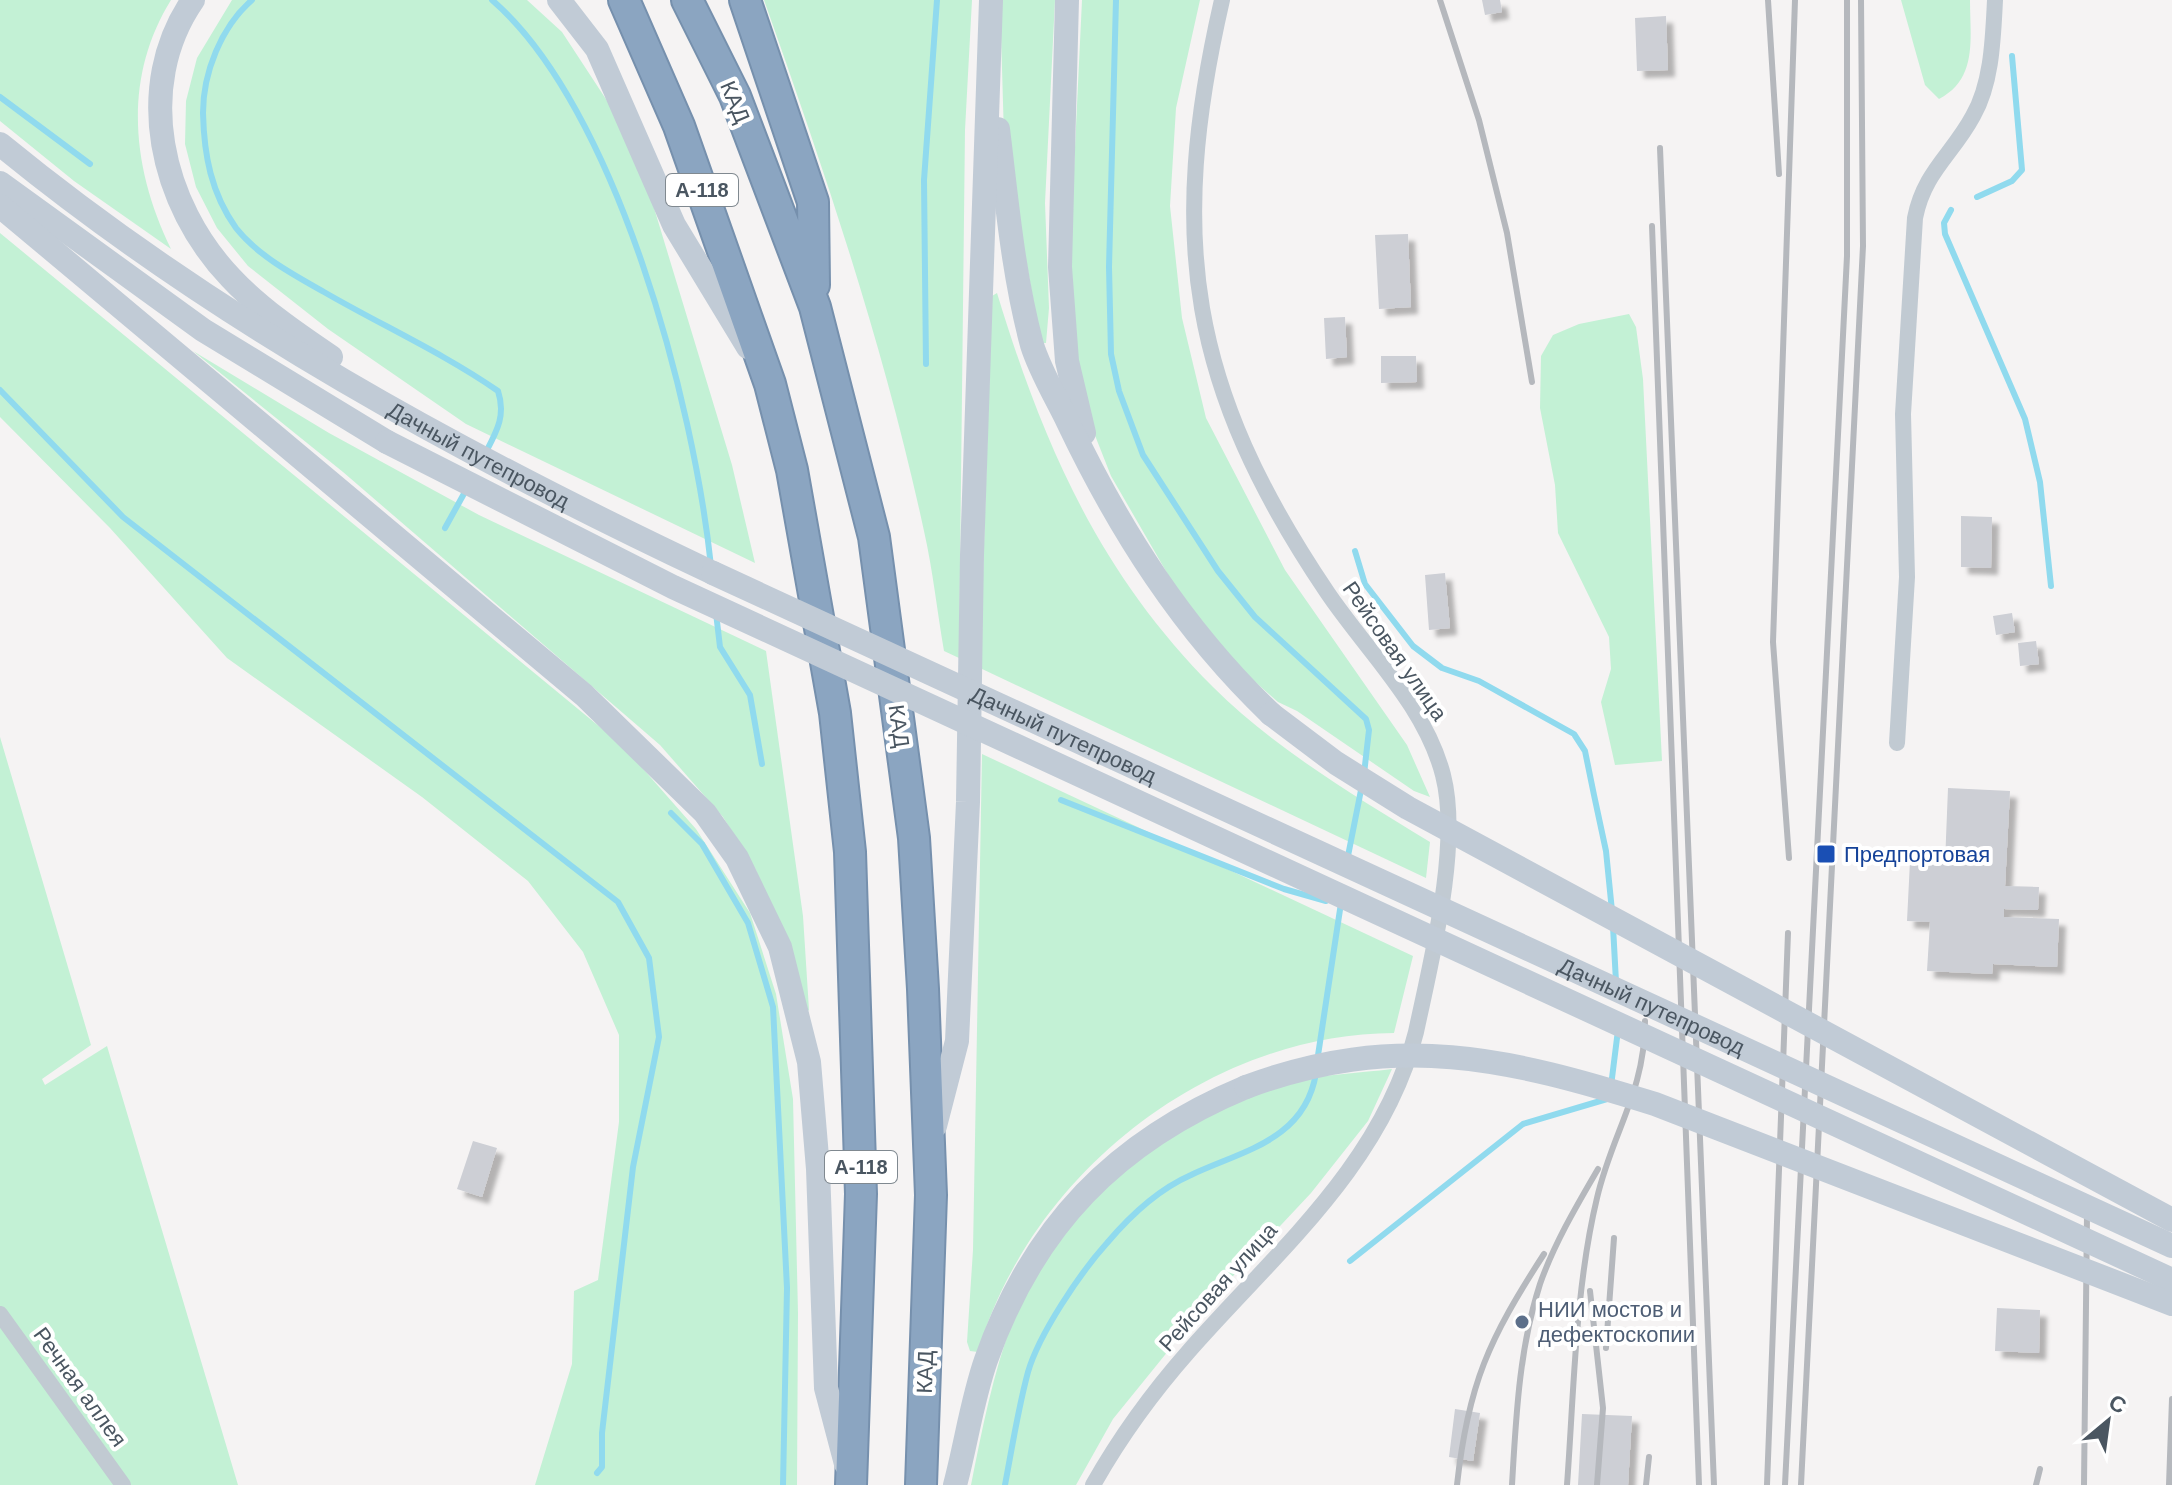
<svg xmlns="http://www.w3.org/2000/svg" width="2172" height="1485" font-family="Arial,sans-serif">
<style>
.green{fill:#c3f1d5}
.lines{fill:none;stroke-linecap:round;stroke-linejoin:round}
.stream{stroke:#90daee;stroke-width:6}
.building{fill:#cdcfd5;filter:url(#shadow)}
.highway-casing{stroke:#7690ad;stroke-width:34}
.street{stroke:#c1cad2;stroke-width:16}
.secondary{stroke:#c1cbd6;stroke-width:24}
.highway{stroke:#8ba5c1;stroke-width:30}
.rail{stroke:#b5b8bd;stroke-width:6}
.secondary-bridge{stroke:#c1cbd6;stroke-width:24}
.transit-dot{fill:#1a4fb4;stroke:#fff;stroke-width:3}
.service-dot{fill:#5c6f8a;stroke:#fff;stroke-width:3}
.labels{text-anchor:middle;dominant-baseline:central;stroke-width:8;stroke-linejoin:round;paint-order:stroke}
.shield{fill:#fff;stroke:#808990;stroke-width:2}
.shield-label{font-size:20px;font-weight:bold;fill:#4a5661}
.street-label{font-size:22px;fill:#4a5661;stroke:#fff}
.transit-label{font-size:22px;fill:#164399;stroke:#fff;text-anchor:start}
.service-label{font-size:22px;fill:#4e5e75;stroke:#fff;text-anchor:start}
</style>
<defs>
<filter id="shadow"><feDropShadow dx="7" dy="7" stdDeviation="2" flood-color="#0004"/></filter>
</defs>
<rect width="100%" height="100%" fill="#f5f3f3"/>
<path class="green" d="M0,0H171C122,79 132,169 171,249L74,181L0,121Z
M232,0H527L562,32L634,142L732,465L755,563L466,424L328,329L248,266L217,228L196,187L185,144L186,101L197,58Z
M764,0H972L965,130L959,658L944,651C937,611 933,571 924,531C885,350 826,175 764,0Z
M1000,0H1055L1045,203L1049,308L1046,343H1041L1004,137Z
M1082,0H1200L1176,108L1170,206L1182,318L1206,418L1285,570L1407,745L1430,797L1414,791L1297,711L1278,702L1236,665L1178,592L1111,476L1083,405L1069,274Z
M1901,0H1970C1970,38 1978,79 1939,99L1925,85Z
M0,233L623,746L696,829L750,913L776,994L793,1099L798,1313L797,1485H535L572,1364L574,1291L598,1280L619,1122V1035L583,952L528,881L422,797L227,658L110,528L0,417Z
M997,293C1043,444 1099,573 1213,687C1275,749 1355,796 1430,842L1426,878L980,668L992,296Z
M1629,314L1636,327L1643,379L1662,761L1615,765L1601,702L1611,669L1609,637L1558,533L1555,485L1540,408L1541,356L1553,335L1579,324Z
M193,351L329,433L479,515L766,651L803,916L809,1010L805,1013L756,870L723,817L660,745L343,472Z
M0,737L91,1045L42,1079L45,1085L107,1046L238,1485H0Z
M982,754L1413,956L1394,1033C1207,1034 1030,1175 978,1352L970,1351L967,1342L973,1250Z
M1392,1069L1368,1121L1311,1193L1203,1308L1113,1419L1076,1485H971C982,1430 993,1373 1013,1320C1057,1203 1175,1109 1295,1081C1327,1074 1360,1073 1392,1069Z"/>
<g class="lines">
<path class="stream" d="M252,0C221,27 203,73 203,113C204,155 211,193 236,228C258,256 294,275 324,292C381,325 443,353 498,391C506,415 497,431 486,452
M492,0C617,108 694,404 711,566
M1116,0L1109,267L1111,354L1119,391L1143,455L1218,571L1255,617L1366,719L1369,730L1364,774
M0,97L90,164
M1977,197L2012,181L2022,170L2012,56
M1951,210L1944,223L1945,234L2025,419L2040,482L2051,586
M926,364L924,180L937,0
M0,390L123,517L618,902L649,958L659,1037L633,1167L602,1433V1467L597,1473
M445,528L466,490
M1355,551L1365,584L1413,646L1442,668L1479,681L1574,734L1585,751L1594,795L1606,851L1612,911
M716,613L720,647L750,695L762,764
M1061,800L1284,889L1326,901
M671,813L702,844L748,923L773,1007L787,1288L783,1485
M1347,861L1362,785
M1613,926L1616,982
M1317,1062L1341,903
M1611,1086L1618,1030
M1350,1261L1523,1124L1607,1099
M1005,1485C1012,1448 1018,1409 1028,1372C1039,1334 1080,1273 1107,1243C1129,1217 1159,1189 1191,1175C1241,1151 1305,1141 1316,1073"/>
</g>
<path class="building" d="M1482,0H1500L1502,12L1485,15Z
M1666,16L1668,70L1637,71L1635,18Z
M1408,234L1411,307L1379,309L1375,235Z
M1345,317L1347,357L1326,359L1324,318Z
M1381,356H1416L1417,382L1381,383Z
M1961,516L1992,517L1991,568L1961,567Z
M1445,573L1450,628L1429,630L1425,575Z
M2012,613L2015,632L1996,635L1993,616Z
M2036,641L2039,664L2020,666L2018,643Z
M1948,788L2010,791L2005,886L2039,887L2038,910L2004,909V917L2059,919L2057,967L1993,964L1992,974L1927,971L1930,922L1907,921L1910,861L1945,863Z
M473,1141L497,1148L482,1197L457,1189Z
M1997,1308L2040,1310L2039,1353L1995,1351Z
M1455,1409L1480,1413L1473,1461L1449,1457Z
M1582,1414L1632,1416L1628,1485H1578Z"/>
<g class="lines">
<defs>
<path id="highway" d="M624,0L679,126L770,384L792,470L835,713L850,852L861,1194L851,1485
M687,0L735,96L815,307L874,537L914,838L923,989L931,1195L921,1485
M745,0L813,202L814,285"/>
</defs>
<use href="#highway" class="highway-casing"/>
<path class="street" d="M1897,743L1907,577L1903,414L1915,218C1924,172 1952,155 1973,116C1992,83 1993,38 1995,0
M0,1314L123,1485
M1093,1485C1120,1437 1152,1393 1189,1351C1275,1253 1383,1164 1416,1032C1431,961 1461,845 1443,775C1425,705 1366,650 1327,592C1189,387 1167,239 1222,0"/>
<g class="secondary">
<path d="M193,0C133,87 161,205 231,278C259,308 297,334 331,357"/>
<path d="M559,0L597,49L674,225L748,347"/>
<path d="M1067,0L1060,267L1067,361L1084,433"/>
<path d="M998,129C1007,202 1013,274 1032,345C1040,371 1056,397 1068,422C1120,531 1183,630 1271,714"/>
<path id="s1" d="M0,144C216,321 461,454 713,573"/>
<path d="M0,183L203,330L387,442"/>
<path d="M0,206L584,695L705,813L737,858L780,947L809,1062L818,1169L826,1388L846,1464"/>
<path d="M935,1126L957,1041L968,802L972,555L991,0"/>
<path d="M955,1485C966,1444 972,1400 986,1360C1033,1226 1116,1141 1246,1087"/>
</g>
<use href="#highway" class="highway"/>
<path class="rail" d="M1440,0L1479,120L1507,233L1532,382
M1768,0L1779,174
M1660,148L1714,1485
M1652,226L1699,1485
M1789,858L1773,642L1795,0
M1590,1291L1603,1408L1597,1485
M1606,1348L1614,1238
M1457,1485C1468,1384 1489,1339 1544,1254
M1512,1485C1516,1417 1519,1349 1540,1284C1554,1244 1577,1205 1598,1169
M1567,1485C1574,1392 1575,1289 1597,1198C1612,1133 1645,1092 1645,1021
M1646,1485L1649,1457
M1767,1485L1788,933
M1785,1485L1847,256V0
M1801,1485L1863,246L1861,0
M2036,1485L2040,1469
M2084,1485L2087,1215
M2169,1485L2172,1399"/>
<g class="secondary-bridge">
<path d="M387,442L673,587L2172,1280"/>
<path id="s2" d="M713,573L2172,1246"/>
<path d="M1271,714L1336,763L1408,808L2172,1220"/>
<path d="M1246,1087C1396,1031 1508,1058 1655,1104L2172,1304"/>
</g>
</g>
<rect class="transit-dot" x="1816" y="844" width="20" height="20" rx="4"/>
<circle class="service-dot" cx="1522" cy="1322" r="8"/>
<g class="labels">
<g class="shield">
<rect x="666" y="174" width="72" height="32" rx="6"/>
<rect x="825" y="1151" width="72" height="32" rx="6"/>
</g>
<g class="shield-label">
<text x="702" y="190">А-118</text>
<text x="861" y="1167">А-118</text>
</g>
<g class="street-label">
<text transform="translate(735 102) rotate(67)">КАД</text>
<text stroke="none"><textPath href="#s1" startOffset="572">Дачный путепровод</textPath></text>
<text transform="translate(1395 651) rotate(55)">Рейсовая улица</text>
<text transform="translate(899 726) rotate(82)">КАД</text>
<text stroke="none"><textPath href="#s2" startOffset="386">Дачный путепровод</textPath></text>
<text stroke="none"><textPath href="#s2" startOffset="1034">Дачный путепровод</textPath></text>
<text transform="translate(1218 1287) rotate(-48)">Рейсовая улица</text>
<text transform="translate(925 1372) rotate(-88)">КАД</text>
<text transform="translate(80 1387) rotate(54)">Речная аллея</text>
</g>
<g class="transit-label">
<text x="1844" y="854">Предпортовая</text>
</g>
<g class="service-label">
<text x="1538" y="1309">НИИ мостов и<tspan x="1538" dy="25">дефектоскопии</tspan></text>
</g>
</g>
<g transform="translate(2108 1421) rotate(29)" stroke="#ffffff" stroke-width="6" paint-order="stroke">
<path d="M0-6L14 30L0 20L-14 30Z" fill="#4a5661"/>
<text y="-12" font-size="22" font-weight="bold" text-anchor="middle" fill="#4a5661">С</text>
</g>
</svg>
